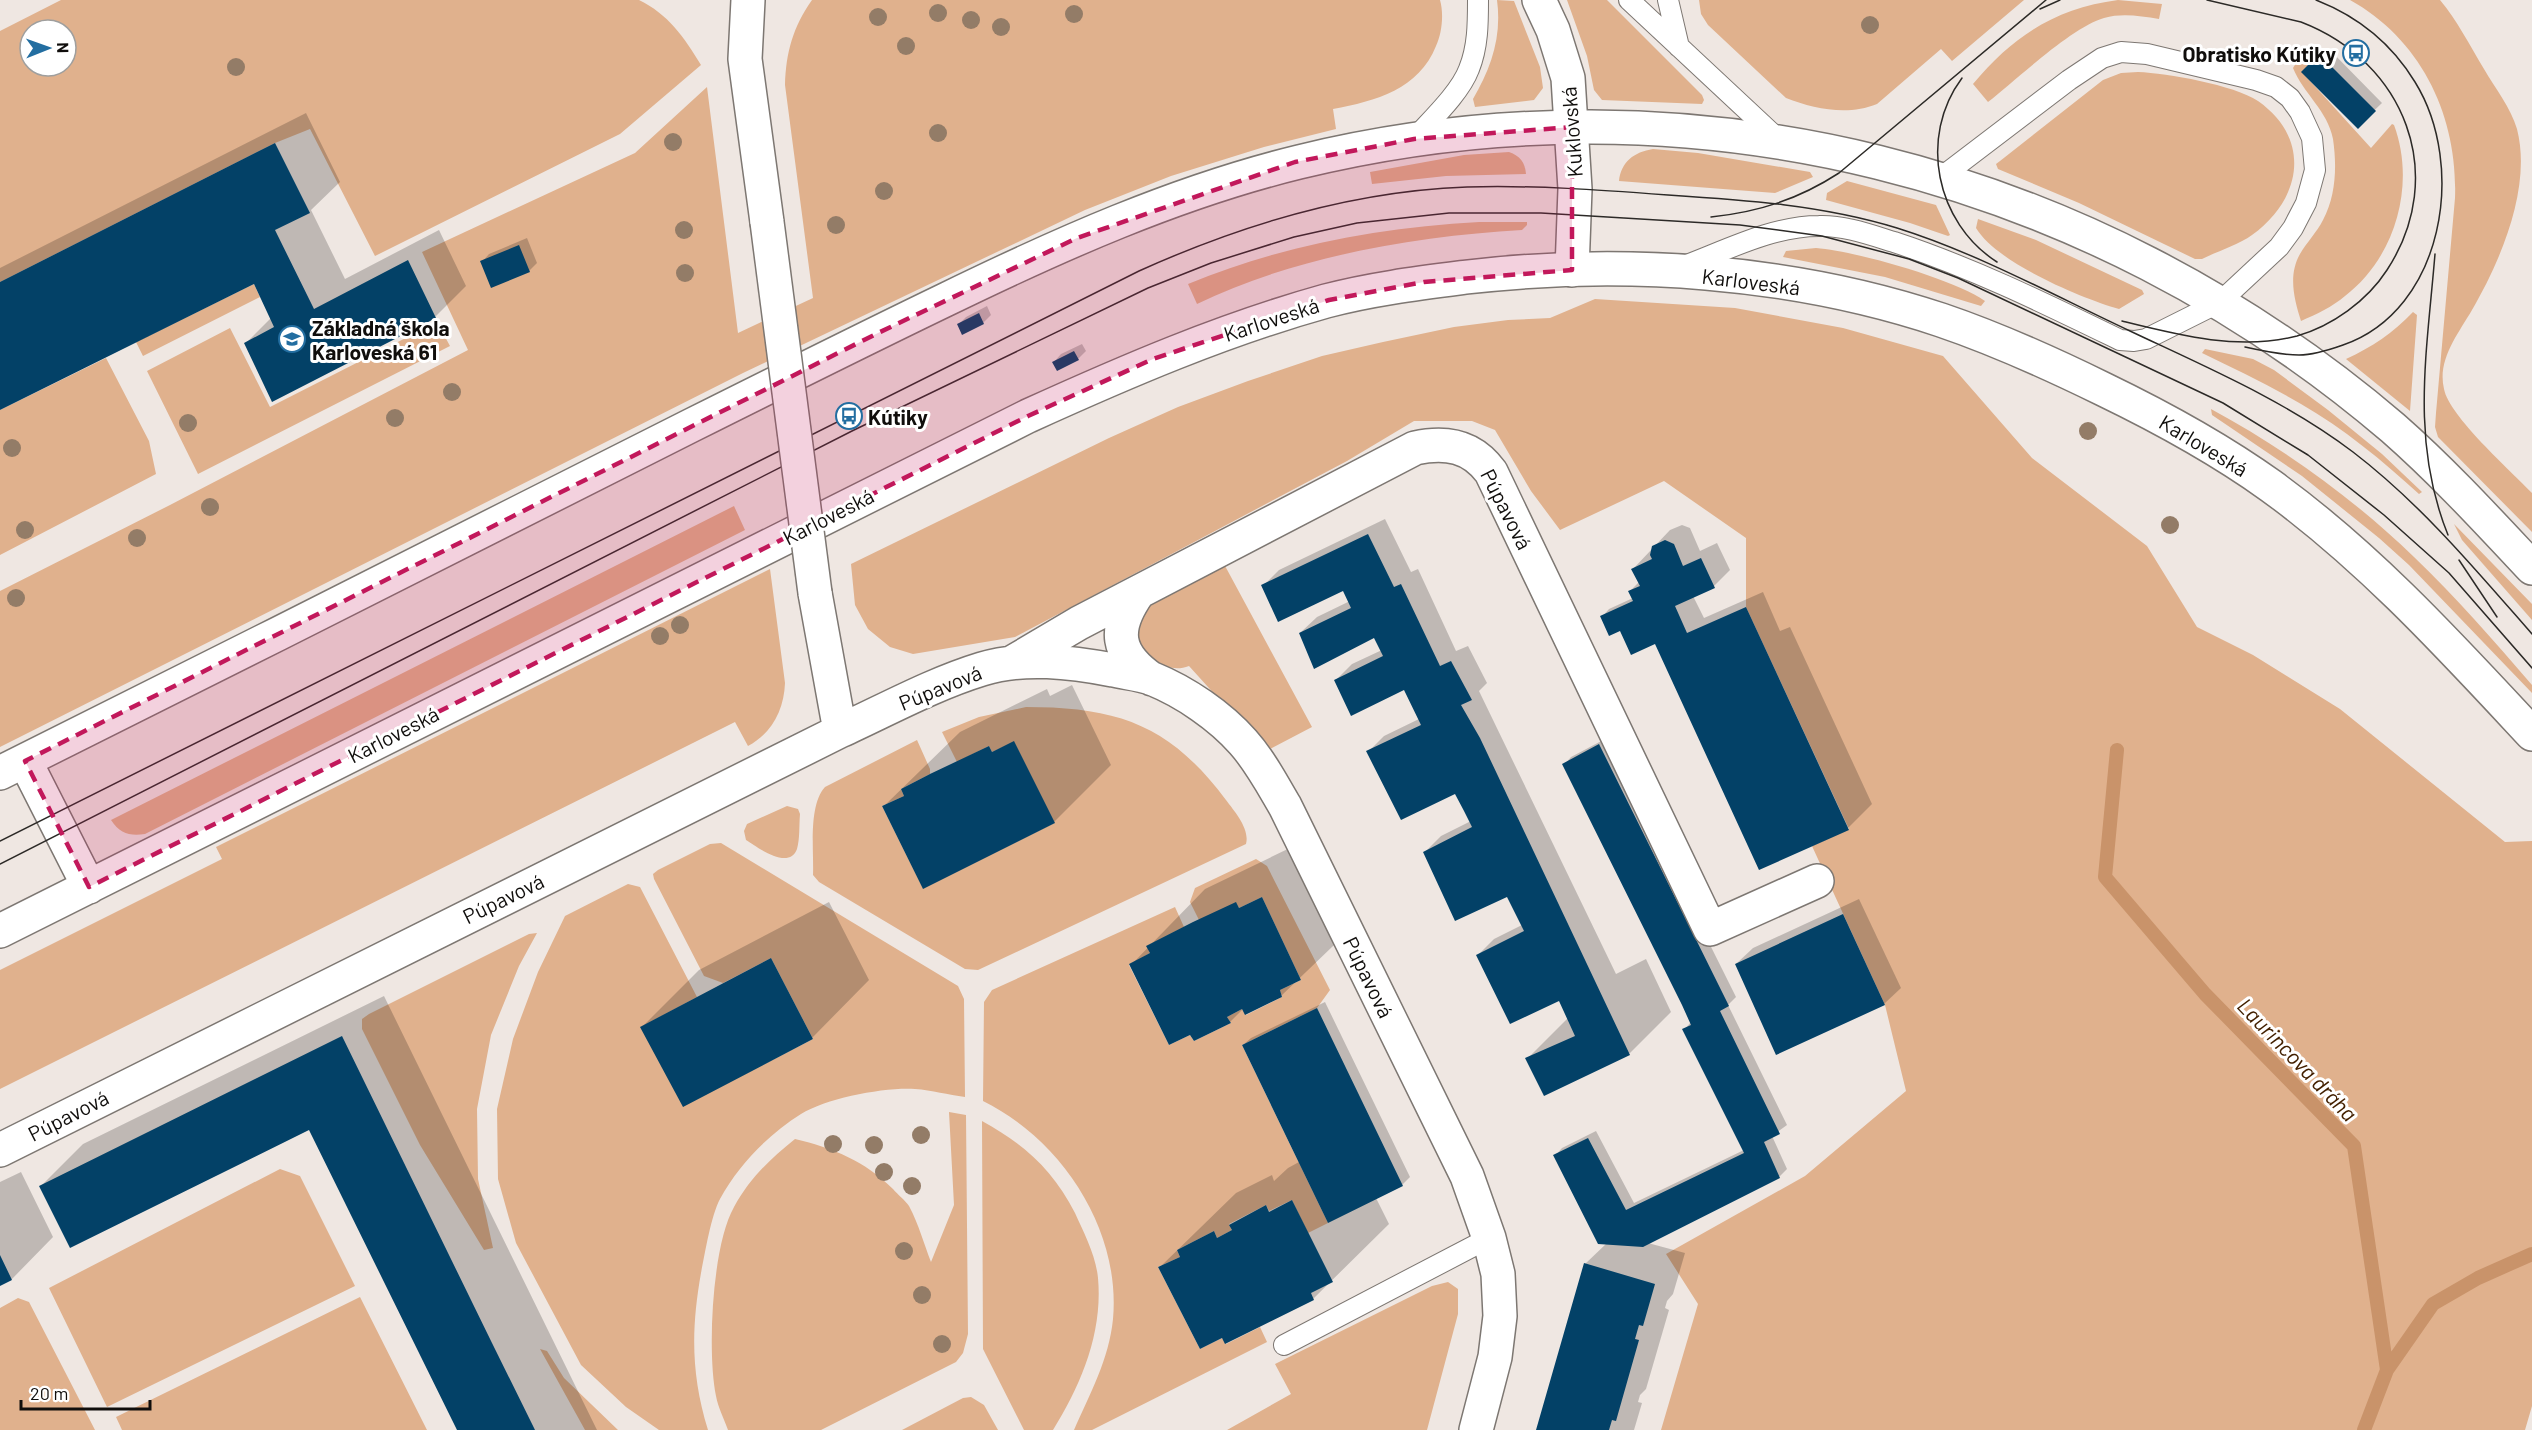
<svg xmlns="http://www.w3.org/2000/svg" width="2532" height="1430" font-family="Barlow,sans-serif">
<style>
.green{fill:#e0b18d;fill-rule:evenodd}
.shadow{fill:#0003}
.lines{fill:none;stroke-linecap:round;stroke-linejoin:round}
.stream{stroke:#c9936a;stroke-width:14}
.building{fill:#034167}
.lane-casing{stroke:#7d7772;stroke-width:22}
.street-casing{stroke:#7d7772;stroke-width:36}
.secondary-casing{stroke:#7d7772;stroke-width:36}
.lane{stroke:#fff;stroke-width:20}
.street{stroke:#fff;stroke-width:33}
.secondary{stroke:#fff;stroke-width:33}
.tram{stroke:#2c2a27;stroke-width:1.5}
.street-bridge-casing{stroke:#7d7772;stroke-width:36;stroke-linecap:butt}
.street-bridge{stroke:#fff;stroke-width:33}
.tree{fill:#937c67}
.marked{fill:#c2185b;fill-opacity:0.2;stroke:#c2185b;stroke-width:4.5;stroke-dasharray:12 8;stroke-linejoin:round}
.labels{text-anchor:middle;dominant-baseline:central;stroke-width:6;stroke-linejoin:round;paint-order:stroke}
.poi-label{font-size:21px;font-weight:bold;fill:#100e0c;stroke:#fff;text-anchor:start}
.street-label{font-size:21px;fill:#100e0c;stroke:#fff}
.water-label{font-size:22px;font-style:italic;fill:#432000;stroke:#fff}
</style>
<rect width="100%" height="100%" fill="#efe7e2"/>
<path class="green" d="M61,0H639C668,14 684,37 701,65L620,134L375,256L310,129L275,143L0,282V31ZM30,30H66V66H30Z
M812,0H1440C1444,14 1442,33 1436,46C1419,89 1376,101 1333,109L1336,129L1264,147L1171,176L1085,210L743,373L0,747V591L170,505L468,350L422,252L635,153L707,87L738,333L813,298L785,85C786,52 793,27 812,0Z
M1497,0L1514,1L1540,67L1543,88L1534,100L1475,107L1473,99C1491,68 1502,37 1497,0Z
M1567,0H1607L1702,95L1704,100L1702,104L1602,100L1594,90L1587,56Z
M1699,0H2024L1952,61L1941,49L1877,104C1848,116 1814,109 1786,98L1708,25L1701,14Z
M2118,0L2162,4L2159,19C2140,16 2122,13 2104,18C2072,27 2016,80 1988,102L1973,84C2013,36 2056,8 2118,0Z
M2350,0H2440C2457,20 2470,46 2484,69C2495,88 2511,108 2517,129C2532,187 2501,260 2472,310C2458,334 2437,360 2444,389C2449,416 2511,471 2532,493V532L2438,437L2435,427L2436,413L2455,198C2458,117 2422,40 2350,0Z
M2315,51L2319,54L2302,72L2371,148L2392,124L2394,125C2416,184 2396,257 2345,296C2332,307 2317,314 2301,321C2294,299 2288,275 2300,254C2307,242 2317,232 2323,220C2336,196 2337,166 2333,139C2328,111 2303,93 2293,68L2298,60Z
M2138,72C2167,73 2234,85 2258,101C2312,139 2302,199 2252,235C2238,245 2218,251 2202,259H2195L2079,203L1998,169L1996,164L2000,161L2103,80L2121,73Z
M1653,149L1698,153L1810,172L1813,177L1775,193L1619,181C1621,162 1634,152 1653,149Z
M1509,152C1520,156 1525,162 1526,174L1446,176L1372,184L1370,172L1464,155Z
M1847,181L1936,205L1950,235L1948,236L1910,223L1826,200L1827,193Z
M1978,219L2036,240L2142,290L2144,294L2119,309C2081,298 1997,263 1976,228Z
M1479,222H1527V225L1522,230C1416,236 1293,257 1197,304L1188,284C1282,245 1378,228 1479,222Z
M1816,248C1855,251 1954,279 1985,301L1981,306L1885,277L1783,257L1786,251Z
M254,284L260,297L143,356L136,342Z
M1595,299L1735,308L1843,328L1943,356L2032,458L2147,546L2197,627L2253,655L2340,709L2505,842L2532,841V1406L2525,1430H1661L1698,1304L1666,1254L1805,1176L1906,1091L1885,1005L1812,846L1849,829L1746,607V538L1664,481L1560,530L1531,491L1495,430L1472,421H1414L1347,461L1015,637L913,654L890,647L868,629L855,605L851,564L1109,438L1178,407L1248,381L1322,356L1383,342L1454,327L1508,320L1550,318Z
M2413,312L2417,315L2410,411L2346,359C2372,347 2393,333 2413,312Z
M437,322L450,346L198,474L147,371L230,328L270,407Z
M2205,349L2253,359L2274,370L2328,410L2382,454L2422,492L2419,494C2383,461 2343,428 2301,404C2269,385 2235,369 2202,353Z
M106,358L149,441L156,474L0,555V410Z
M2211,409C2285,449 2354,499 2414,557C2456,597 2494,641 2532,685V693L2409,565L2379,538L2302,476L2212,415Z
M734,506L745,530L145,834C130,836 120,834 111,820Z
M2454,524L2532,604V620L2462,540Z
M1224,564L1312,727L1266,751L1189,666C1169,674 1153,660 1138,648C1138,630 1139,618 1151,605Z
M770,569L785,683C784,710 772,733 748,746L735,722L0,1089V970L222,859L216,847Z
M1026,707C1118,707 1170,725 1226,800C1235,812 1250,829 1246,844L978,970L965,969L819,882L813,875C814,850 808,806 825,787L917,740L930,769V774L901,789L904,796L882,806L923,888L1054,823L1014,742L992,752L989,746L957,762L942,732L979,717Z
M787,806L798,809L800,814C799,825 800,839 797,849C789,871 757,847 746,840L744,831L747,824Z
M721,843L958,986L964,999L965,1097C948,1095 932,1090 915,1089C885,1087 827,1098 801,1114C768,1135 739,1164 720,1199C711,1216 705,1253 701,1273C691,1329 691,1375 708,1430H659L626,1407L581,1365L516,1243L498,1179L497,1109L513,1039L538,972L565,916L628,884L640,887L697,997L641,1027L683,1106L813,1039L771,958L723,983L704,976L654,879L653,874L658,870L710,844Z
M1256,859L1267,866L1330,990L1317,1008L1242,1045L1328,1223L1308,1233L1292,1200L1269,1211L1266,1205L1229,1224L1232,1230L1217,1238L1214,1231L1177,1250L1180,1257L1158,1267L1200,1349L1222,1338L1226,1344L1260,1327L1267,1342L1092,1430H1074C1090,1394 1109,1359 1113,1319C1121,1230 1062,1140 983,1101L984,1002L992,990L1175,907L1184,927L1147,946L1150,953L1129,965L1169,1045L1190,1035L1194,1041L1231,1023L1227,1017L1242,1009L1246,1015L1282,997L1280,990L1301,980L1262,897L1239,908L1236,903L1199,920L1190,902L1195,888Z
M537,933L519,966L491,1035L477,1109L478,1179L493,1248L484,1250L420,1145L362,1029V1019L369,1014L529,934Z
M949,1112L966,1115L968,1334L963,1353L956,1362L821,1430H728C724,1419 718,1407 716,1396C707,1352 712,1246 734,1207C750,1178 769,1160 795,1139C833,1148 865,1161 893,1189C898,1195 905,1200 909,1206C919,1225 924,1244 931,1262L954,1205Z
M982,1121C1024,1144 1053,1170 1075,1213C1084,1233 1096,1256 1098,1278C1103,1333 1081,1385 1053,1430H1024L983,1349Z
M280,1169L300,1176L355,1286L107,1407L49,1288Z
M1448,1282L1458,1289V1314L1427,1430H1227L1291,1394L1275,1364L1432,1286Z
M360,1297L427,1430H122L116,1417Z
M18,1298L29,1302L95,1430H0V1308Z
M540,1349L547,1351L564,1378L618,1430H585Z
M971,1397L984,1405L998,1430H902L963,1398Z"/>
<path class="shadow" d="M2328,48L2382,103L2358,126L2303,72Z
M306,113L340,182L311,210L345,279L439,230L466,286L435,317L246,343L272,317L255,282L0,409V268Z
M527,238L537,263L529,271L482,262L489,254Z
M987,306L991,315L983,323L959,324L966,317Z
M1082,344L1086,351L1078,359L1054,362L1061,354Z
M1385,519L1411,572L1418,569L1456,651L1468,646L1487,683L1479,691L1616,974L1646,959L1671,1012L1630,1053L1545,1094L1527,1059L1568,1018L1559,999L1478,955L1494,939L1522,925L1508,895L1425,852L1441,836L1471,821L1456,792L1368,752L1384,736L1419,719L1405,688L1336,680L1352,664L1382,650L1375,636L1300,633L1317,617L1350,601L1344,589L1263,586L1279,570Z
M1682,525L1690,528L1700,551L1717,543L1730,570L1714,586L1693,596L1704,618L1763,592L1780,631L1790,627L1872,804L1848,828L1655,642L1622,631L1602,617L1609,609L1633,598L1630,591L1640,581L1633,569L1670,530Z
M1072,685L1111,765L1054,822L883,807L960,732L1047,689L1050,696Z
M1607,738L1736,997L1728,1005L1787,1125L1772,1136L1787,1169L1780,1176L1648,1243L1685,1253L1673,1294L1667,1301L1665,1308L1669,1310L1646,1389L1640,1395L1638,1402L1642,1403L1634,1430H1538L1585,1264L1607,1243L1555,1156L1562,1148L1596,1131L1634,1203L1744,1150L1684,1030L1691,1022L1564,765L1571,757Z
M1294,846L1358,922L1281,996L1244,1008L1230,1022L1194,1039L1131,965L1205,889Z
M1859,899L1901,988L1884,1004L1736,964L1753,948Z
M829,902L869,980L812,1038L642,1027L699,970Z
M384,996L597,1430H459L310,1128L41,1186L83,1144Z
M1325,1002L1410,1177L1402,1185L1376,1198L1389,1224L1313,1299L1160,1267L1236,1193L1272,1175L1274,1181L1288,1168L1299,1162L1243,1045L1251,1038Z
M21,1172L53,1237L12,1279L0,1285V1182Z"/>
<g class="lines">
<path class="stream" d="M2117,750L2105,877L2205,994L2354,1146L2387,1370L2364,1430
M2387,1370L2433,1304L2478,1278L2532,1254"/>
</g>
<path class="building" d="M2319,54L2376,111L2358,129L2301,72Z
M275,143L310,213L275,230L314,309L408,260L436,318L272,402L244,343L274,327L254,284L0,410V282Z
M519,245L530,272L491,288L480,261Z
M979,313L984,324L962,335L957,324Z
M1074,351L1079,360L1057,371L1052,362Z
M1368,534L1394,587L1401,584L1440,666L1451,661L1472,700L1461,705L1480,738L1630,1055L1544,1096L1525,1058L1575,1036L1559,1001L1510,1024L1476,955L1524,931L1507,897L1455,921L1423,852L1472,827L1464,811L1455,794L1401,820L1366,751L1421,725L1404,690L1351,716L1334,680L1383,656L1374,638L1314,669L1299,633L1351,608L1343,591L1278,622L1261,585Z
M1665,540L1674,544L1683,566L1701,558L1715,588L1675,606L1687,633L1746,607L1849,830L1759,870L1655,644L1631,655L1620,631L1609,636L1600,616L1633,601L1628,591L1640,586L1631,569L1652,559L1650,555L1652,546Z
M1014,741L1055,823L923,889L882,806L904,796L901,789L930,774L989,746L992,752Z
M1599,744L1729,1006L1720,1011L1780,1134L1764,1142L1780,1178L1643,1247L1598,1244L1553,1155L1588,1138L1626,1210L1744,1153L1682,1029L1691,1025L1682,1005L1562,764Z
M1262,897L1301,980L1280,990L1282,997L1245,1015L1242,1009L1227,1017L1231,1023L1194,1041L1190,1035L1169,1045L1129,964L1150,953L1146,946L1193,922L1236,902L1239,908Z
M1843,914L1885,1005L1776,1055L1735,964Z
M771,958L813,1039L683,1107L640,1027Z
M1317,1008L1403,1186L1328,1223L1242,1045Z
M342,1036L492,1343L535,1430H457L309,1130L70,1248L39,1186Z
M1292,1200L1333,1282L1311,1293L1314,1300L1225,1344L1222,1338L1200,1349L1158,1267L1180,1257L1177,1250L1214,1231L1217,1238L1232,1230L1229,1225L1266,1205L1269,1212Z
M0,1255L12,1280L0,1286Z
M1584,1263L1655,1284L1643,1326L1639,1325L1635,1339L1639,1340L1616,1421L1612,1420L1609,1430H1536Z"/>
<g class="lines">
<defs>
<path id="lane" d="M1629,0L1780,141
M1668,0L1679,47
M1414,139C1431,120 1460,93 1469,69C1478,47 1478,23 1478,0
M1684,266C1727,250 1772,226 1819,226C1843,225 1871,235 1894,242C1973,268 2046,304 2120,340L2134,341L2146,339L2220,302L2279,247L2293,228L2306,203L2315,170L2312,138L2300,112L2290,98L2276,87L2256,80L2147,54L2121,52L2102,58L2069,80L1939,179
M1284,1345L1489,1238"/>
<path id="street" d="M748,0L745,59L767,222
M1539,0L1553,30L1568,78L1575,189L1572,270
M815,593L840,731
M1138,593C1113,629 1115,653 1152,679
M1013,662L1079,623L1415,448C1446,441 1472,446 1491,472L1710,929L1817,881
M0,1150L840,731C886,710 933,684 982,669C1024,656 1071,662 1113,670C1126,673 1141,674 1153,679C1185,692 1220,716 1243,742C1260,761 1272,784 1285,806L1467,1176L1489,1238L1498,1274L1500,1316L1495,1357L1476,1430"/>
<path id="secondary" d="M25,761L89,887
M0,773C231,658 462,541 692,425C776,383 860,341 945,300C1058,245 1176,192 1299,162C1687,67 2090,169 2393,428C2442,471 2487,520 2532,568
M0,931L1028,416C1125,372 1222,330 1326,301C1371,289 1420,283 1467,277C1623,259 1791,270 1941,320C1997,339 2050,363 2103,389C2161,417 2218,448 2271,486C2369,557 2450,646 2532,734"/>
</defs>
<use href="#lane" class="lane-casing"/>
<use href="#street" class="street-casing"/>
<use href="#secondary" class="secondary-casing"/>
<use href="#lane" class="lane"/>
<use href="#street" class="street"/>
<use href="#secondary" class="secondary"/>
<path class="tram" d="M2040,9L2060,0
M1962,78C1918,137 1936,223 1997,262
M1711,217C1759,212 1799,199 1839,173L2046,0
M2435,254C2427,352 2410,441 2448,535
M2122,321C2178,335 2239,351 2297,336C2332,326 2367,301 2387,270C2449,175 2405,62 2301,22L2207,0
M2245,347C2263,351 2281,355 2299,355C2314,355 2329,350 2343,345C2444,310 2467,166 2415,82C2392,44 2357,16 2316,0
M2459,560L2497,617
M0,841L1139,271C1243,224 1352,191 1467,187C1534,185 1601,190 1668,195C1745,200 1822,205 1897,228C1977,253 2053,295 2130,331C2206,367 2286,401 2353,452C2421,504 2476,570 2532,634
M0,864L852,431L1148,288L1211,263L1294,237L1357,223L1449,213H1541L1740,225L1822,236L1909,259L1958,278L2223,403L2308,455L2384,515L2449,573L2532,668"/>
<defs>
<path id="street-bridge" d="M767,222L815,593"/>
</defs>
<use href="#street-bridge" class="street-bridge-casing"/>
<use href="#street-bridge" class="street-bridge"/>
</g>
<g class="tree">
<circle cx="938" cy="13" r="9"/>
<circle cx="1074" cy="14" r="9"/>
<circle cx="878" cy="17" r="9"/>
<circle cx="971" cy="20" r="9"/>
<circle cx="1870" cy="25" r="9"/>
<circle cx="1001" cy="27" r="9"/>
<circle cx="906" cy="46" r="9"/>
<circle cx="236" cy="67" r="9"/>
<circle cx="938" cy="133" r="9"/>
<circle cx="673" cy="142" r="9"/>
<circle cx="884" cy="191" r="9"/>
<circle cx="836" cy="225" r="9"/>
<circle cx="684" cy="230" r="9"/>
<circle cx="685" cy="273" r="9"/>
<circle cx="452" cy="392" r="9"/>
<circle cx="395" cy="418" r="9"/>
<circle cx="188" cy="423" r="9"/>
<circle cx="2088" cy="431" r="9"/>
<circle cx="12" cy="448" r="9"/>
<circle cx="210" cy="507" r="9"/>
<circle cx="2170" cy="525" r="9"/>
<circle cx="25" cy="530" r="9"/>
<circle cx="137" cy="538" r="9"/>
<circle cx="16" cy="598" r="9"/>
<circle cx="680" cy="625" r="9"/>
<circle cx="660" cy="636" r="9"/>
<circle cx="921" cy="1135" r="9"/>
<circle cx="833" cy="1144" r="9"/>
<circle cx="874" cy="1145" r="9"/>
<circle cx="884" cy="1172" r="9"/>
<circle cx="912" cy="1186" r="9"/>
<circle cx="904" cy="1251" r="9"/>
<circle cx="922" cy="1295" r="9"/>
<circle cx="942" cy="1344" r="9"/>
</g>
<path class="marked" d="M1572,127V270L1424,282L1329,300L1153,359L1028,416L89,887L25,761L878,333L1077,238L1295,162L1414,139Z"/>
<defs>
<symbol id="bus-ring" viewBox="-11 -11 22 22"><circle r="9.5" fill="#fff" stroke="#236ea1" stroke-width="1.5"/><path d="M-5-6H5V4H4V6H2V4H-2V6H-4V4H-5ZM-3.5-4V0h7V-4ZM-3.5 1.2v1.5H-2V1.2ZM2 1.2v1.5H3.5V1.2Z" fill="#236ea1"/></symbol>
<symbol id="school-ring" viewBox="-11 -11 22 22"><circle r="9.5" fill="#fff" stroke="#236ea1" stroke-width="1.5"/><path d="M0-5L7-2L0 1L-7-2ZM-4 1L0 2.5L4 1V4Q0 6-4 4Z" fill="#236ea1"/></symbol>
</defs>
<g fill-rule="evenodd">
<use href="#bus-ring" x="2341" y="38" width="30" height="30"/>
<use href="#school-ring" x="277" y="324" width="30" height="30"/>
<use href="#bus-ring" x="834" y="401" width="30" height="30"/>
</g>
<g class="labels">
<g class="poi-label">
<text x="2336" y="53" text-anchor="end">Obratisko Kútiky</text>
<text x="312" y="327">Základná škola<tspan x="312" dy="24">Karloveská 61</tspan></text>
<text x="868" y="416">Kútiky</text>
</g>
<g class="street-label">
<text transform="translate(1571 132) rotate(-94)">Kuklovská</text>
<text transform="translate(1751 281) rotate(7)">Karloveská</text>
<text transform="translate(1271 319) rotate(-18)">Karloveská</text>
<text transform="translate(2204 445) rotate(31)">Karloveská</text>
<text transform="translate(1507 509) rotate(63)">Púpavová</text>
<text transform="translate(828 516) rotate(-27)">Karloveská</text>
<text transform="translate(940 687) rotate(-22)">Púpavová</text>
<text transform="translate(393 734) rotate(-27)">Karloveská</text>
<text transform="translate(503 898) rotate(-26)">Púpavová</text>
<text transform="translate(1369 977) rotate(64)">Púpavová</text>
<text transform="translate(68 1115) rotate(-27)">Púpavová</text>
</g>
<g class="water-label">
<text transform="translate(2298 1059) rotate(46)">Laurincova dráha</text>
</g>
</g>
<g transform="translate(48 48) rotate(89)"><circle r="28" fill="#ffffff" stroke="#9f9f9e" stroke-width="1.5"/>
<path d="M0-4.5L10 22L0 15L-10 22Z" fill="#236ea1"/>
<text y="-9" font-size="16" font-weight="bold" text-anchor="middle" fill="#100e0c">N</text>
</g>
<path d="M21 1400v9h129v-9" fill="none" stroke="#100e0c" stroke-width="3"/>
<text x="30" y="1400" font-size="18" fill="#100e0c" stroke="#ffffff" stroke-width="4.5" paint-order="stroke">20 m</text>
</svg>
